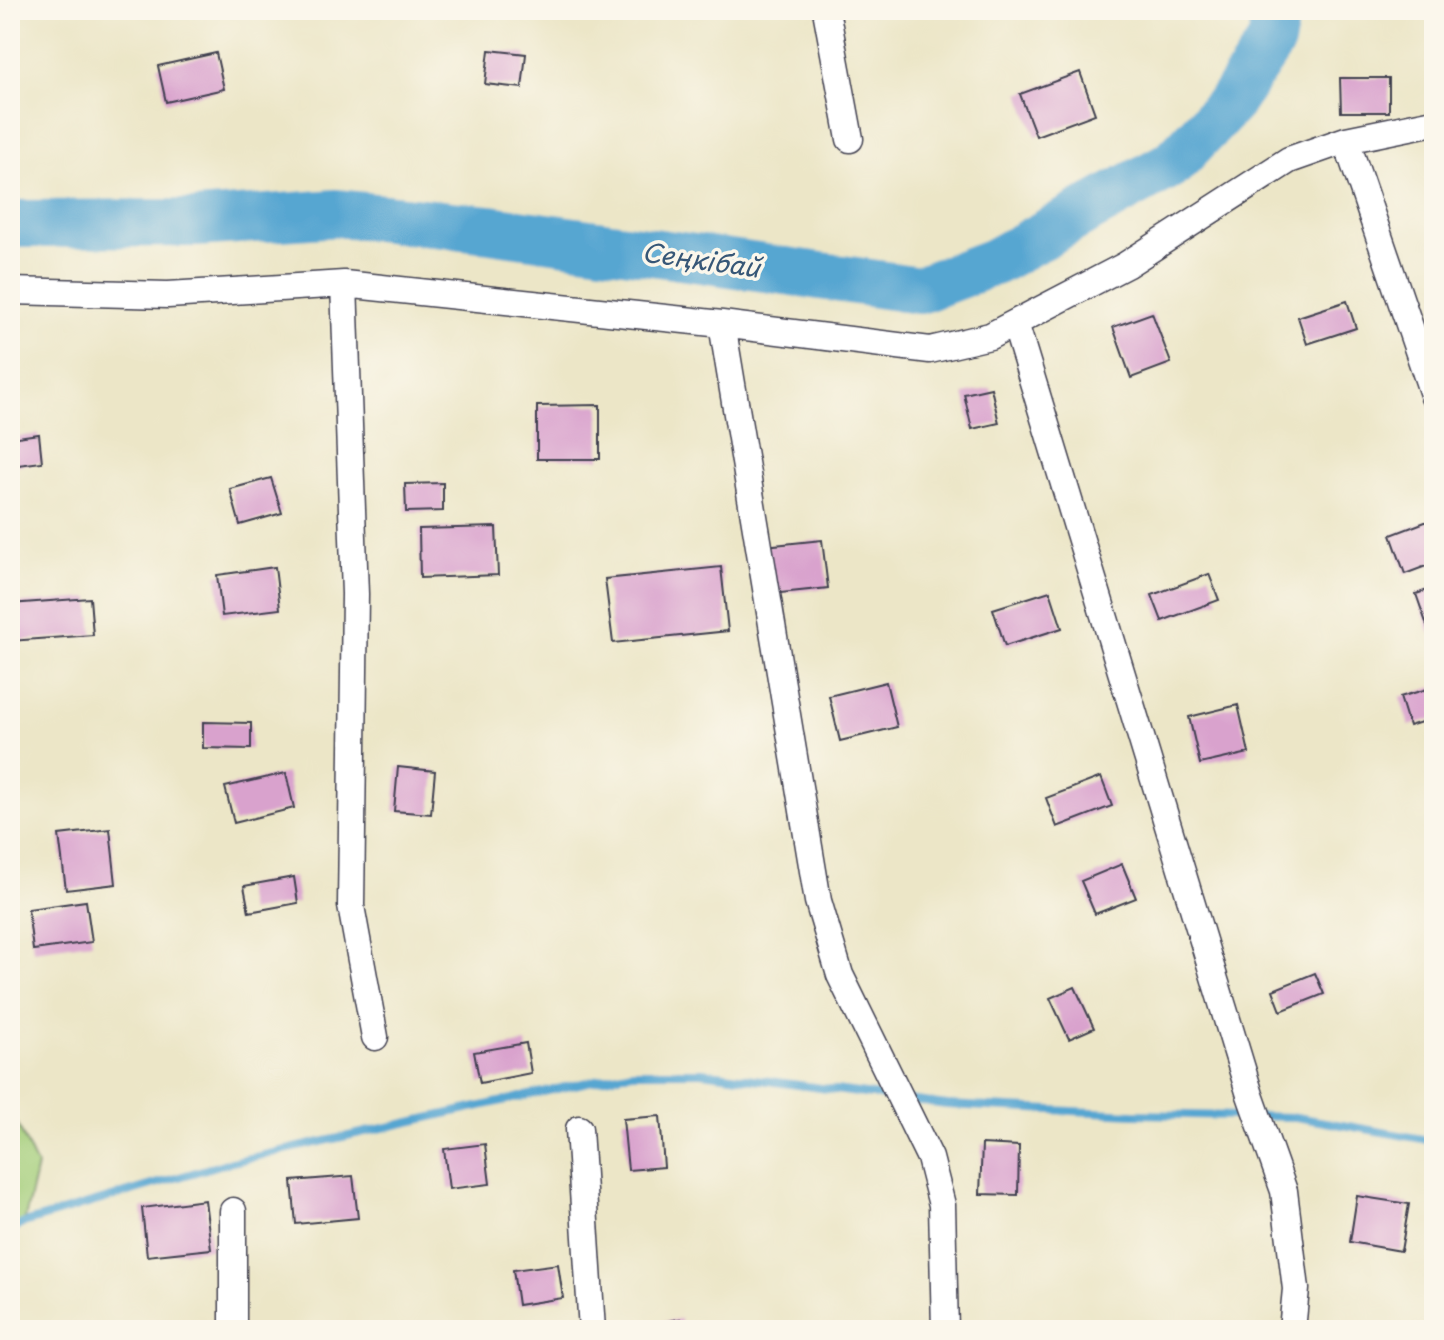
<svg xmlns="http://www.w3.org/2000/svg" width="1444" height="1340" font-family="'Playpen Sans',sans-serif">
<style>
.green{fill:#a4ce7a;stroke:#63785a;stroke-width:2}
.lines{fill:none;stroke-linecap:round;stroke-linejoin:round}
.stream{stroke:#57a6d1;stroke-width:8}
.river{stroke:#57a6d1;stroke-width:48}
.building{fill:#d9a2cd}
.minor-casing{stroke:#403f50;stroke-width:29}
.minor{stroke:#fff;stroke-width:26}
.labels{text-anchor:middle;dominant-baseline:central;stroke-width:7;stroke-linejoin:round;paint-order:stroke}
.water-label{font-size:26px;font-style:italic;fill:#375777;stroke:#fbf7ec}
</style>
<rect width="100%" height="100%" fill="#fbf7ec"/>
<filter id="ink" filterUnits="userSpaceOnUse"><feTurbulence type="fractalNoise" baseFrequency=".0125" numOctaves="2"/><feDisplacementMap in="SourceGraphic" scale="16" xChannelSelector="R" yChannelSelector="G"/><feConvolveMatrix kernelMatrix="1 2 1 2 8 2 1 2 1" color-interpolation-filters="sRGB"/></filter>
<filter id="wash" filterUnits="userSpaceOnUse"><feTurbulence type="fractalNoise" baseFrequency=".006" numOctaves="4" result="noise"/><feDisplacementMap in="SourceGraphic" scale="32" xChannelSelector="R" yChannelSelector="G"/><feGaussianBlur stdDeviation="1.8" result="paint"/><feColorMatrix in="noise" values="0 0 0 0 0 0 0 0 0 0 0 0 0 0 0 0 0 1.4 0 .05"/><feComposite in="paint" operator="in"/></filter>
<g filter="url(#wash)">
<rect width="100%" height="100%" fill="#ece6c7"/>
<path class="green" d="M14,1117L37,1166L24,1223L10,1231V1118Z"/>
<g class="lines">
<path class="stream" d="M908,1100L947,1105L1134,1114L1296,1117L1434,1141
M10,1231L24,1223L223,1164L632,1072H702L895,1098"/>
<path class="river" d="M10,224L196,223L337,213L490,229L919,290L996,261L1173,163L1231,102L1271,42L1277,10"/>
</g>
<g id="blocks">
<path class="building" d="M489,50L526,54L522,88L485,84Z
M216,53L224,89L166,102L158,66Z
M1080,72L1095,114L1036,136L1020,94Z
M1340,78H1389V112H1341Z
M1347,301L1356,328L1307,344L1298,317Z
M1152,313L1171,363L1131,378L1113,327Z
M991,388L999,423L972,429L964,394Z
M600,405V459H537V406Z
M39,434L42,462L10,466V438Z
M271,478L282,513L240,525L230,489Z
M443,483V511L406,512L405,484Z
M1433,519L1434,563L1405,574L1391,535Z
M496,527L498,575L420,578L419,529Z
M822,540L828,588L771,594L765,546Z
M275,567L280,609L222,616L217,575Z
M721,567L728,631L613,643L605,579Z
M1209,574L1219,600L1162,621L1152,595Z
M1434,588V632L1430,634L1416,594Z
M1050,591L1062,628L1005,646L993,609Z
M90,598L93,635L10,641V604Z
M886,682L897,727L840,741L829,696Z
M1434,687V718L1409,726L1400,697Z
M1238,705L1249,753L1200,764L1189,717Z
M203,722L251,723V749L203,748Z
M398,767L435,771L431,814L394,811Z
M286,773L294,808L234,823L225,787Z
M1101,777L1112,806L1057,827L1046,798Z
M110,829L116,884L66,890L59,835Z
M1122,864L1136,898L1095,914L1081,881Z
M294,877L298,903L249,912L244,886Z
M86,901L92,942L33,950L28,909Z
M1315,973L1324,994L1281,1011L1273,990Z
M1075,987L1094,1028L1069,1039L1050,998Z
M526,1043L531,1073L480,1083L474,1052Z
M660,1116L664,1167L628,1170L623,1119Z
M485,1144L490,1184L449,1189L444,1149Z
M982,1144L1019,1146L1018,1195L980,1194Z
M353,1176L358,1218L296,1224L292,1181Z
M1357,1196L1409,1204L1401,1251L1350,1242Z
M205,1200L211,1249L147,1256L142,1208Z
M558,1264L563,1298L518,1305L513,1270Z
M680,1319L682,1330H633L632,1327Z"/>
</g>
</g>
<g filter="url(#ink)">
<use href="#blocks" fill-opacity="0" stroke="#403f50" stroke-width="2"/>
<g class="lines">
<defs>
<path id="minor" d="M826,10L850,139
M1346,140L1434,397
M344,284L355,594L351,906L375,1037
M10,291L168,295L344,284L722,324L930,350L990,336L1126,265L1289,160L1346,140L1434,122
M1015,323L1250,1095L1284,1191L1296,1289L1292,1330
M722,324L818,901L840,975L930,1158L942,1205L945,1330
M579,1129L592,1330
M233,1330V1211"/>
</defs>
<use href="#minor" class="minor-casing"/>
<use href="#minor" class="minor"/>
</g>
</g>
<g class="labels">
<g class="water-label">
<text transform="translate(701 259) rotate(8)">Сеңкібай</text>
</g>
</g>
<rect width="1444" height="1340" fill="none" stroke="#fbf7ec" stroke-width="40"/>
</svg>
